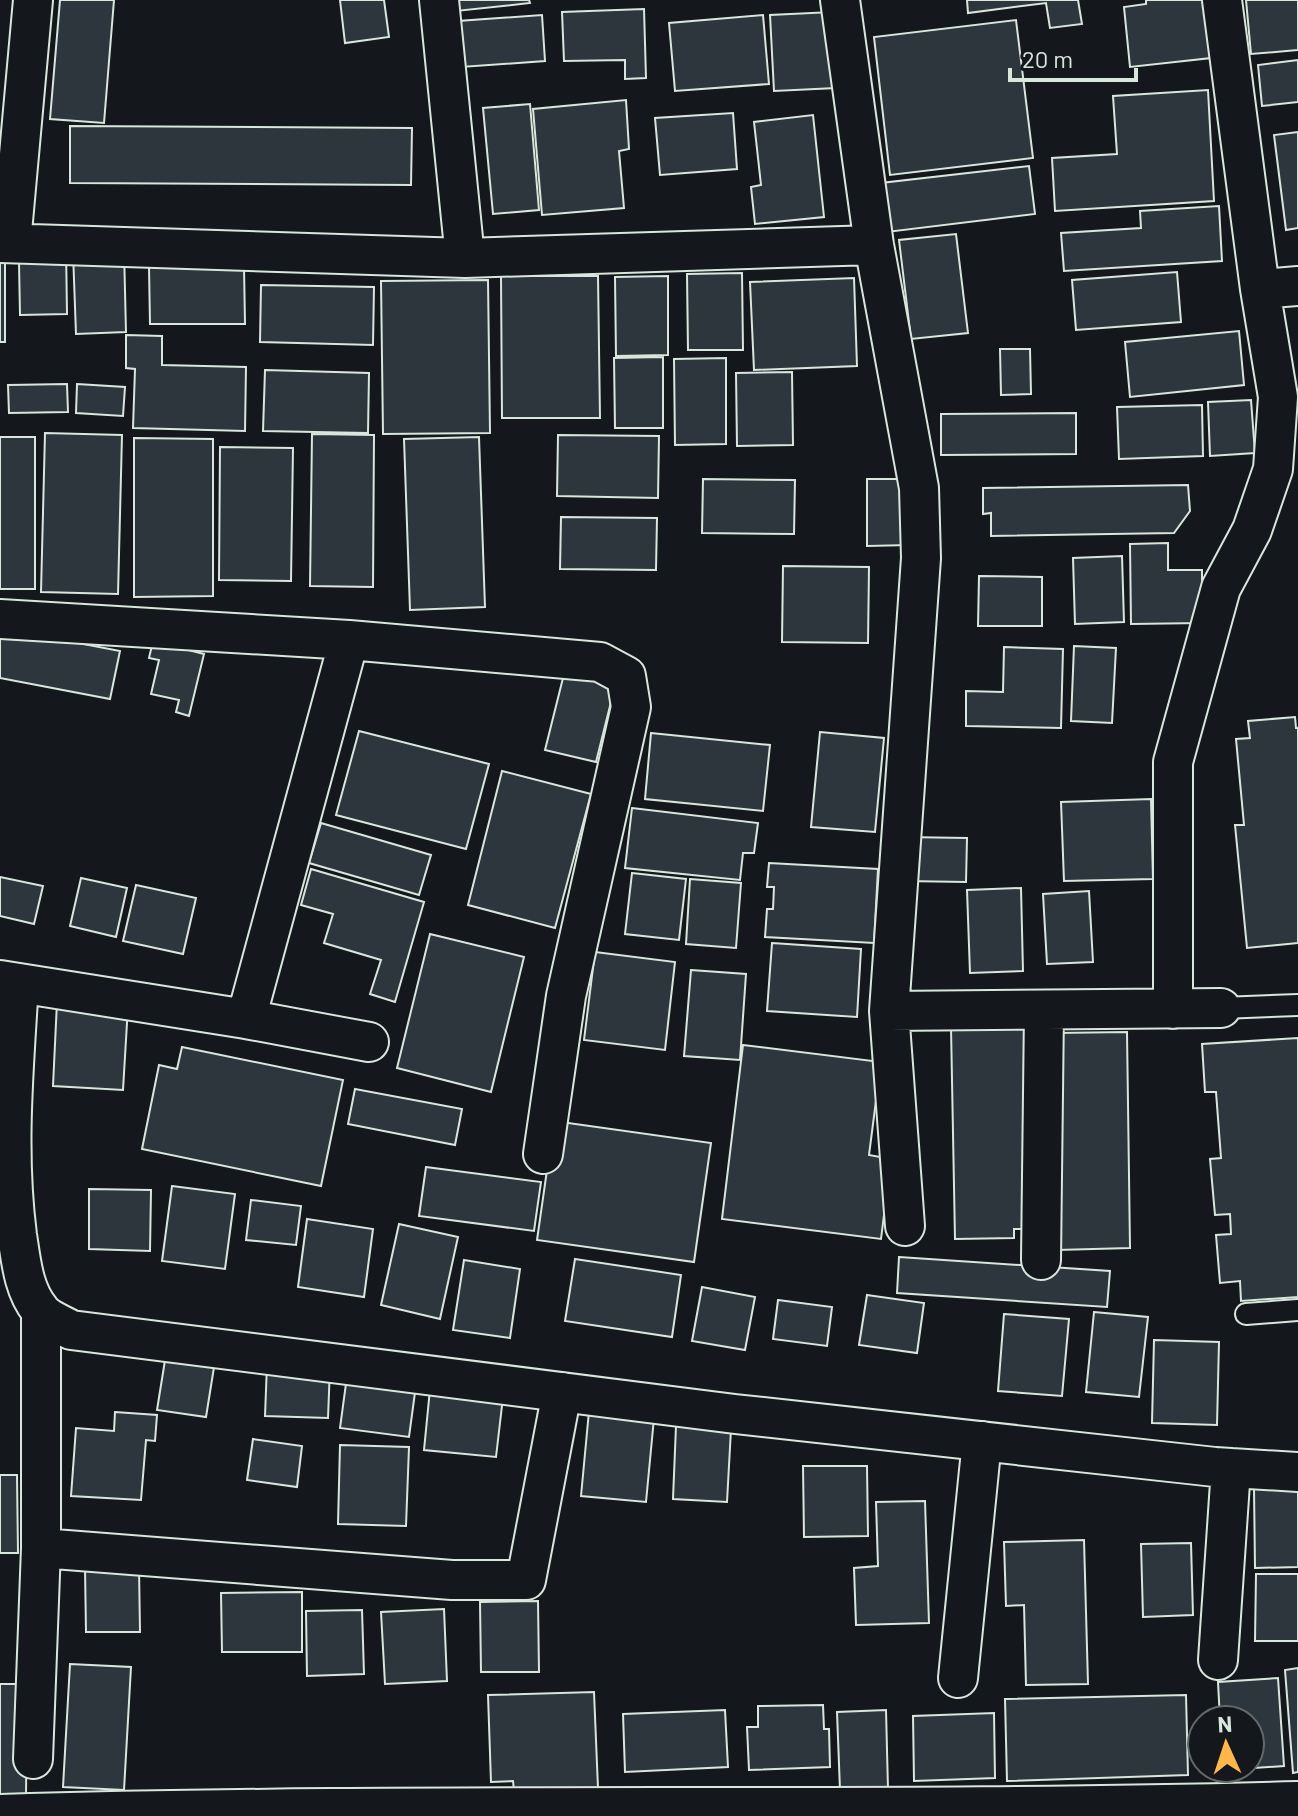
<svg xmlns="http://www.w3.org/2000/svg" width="1298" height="1816" font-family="Barlow,sans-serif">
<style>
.building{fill:#2c363c;stroke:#d8e6dc;stroke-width:2}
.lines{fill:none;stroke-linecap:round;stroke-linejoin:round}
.lane-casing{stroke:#d8e6dc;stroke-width:24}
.street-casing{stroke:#d8e6dc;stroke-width:42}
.lane{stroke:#14181c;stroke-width:20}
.street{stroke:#14181c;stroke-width:38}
</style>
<rect width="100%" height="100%" fill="#14181c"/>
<path class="building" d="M60,0H114L104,123L50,119Z
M340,0H384L389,37L345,43Z
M446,0H529L530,3L447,12Z
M967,0H1078L1082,24L1050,28L1046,3L968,13Z
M1146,0H1214L1220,57L1130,67L1124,7L1146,4Z
M1246,0H1298V50L1251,54Z
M644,9L646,78L625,79V60L564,61L562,12Z
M832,12L836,88L774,91L770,15Z
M542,15L545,61L461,67L458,21Z
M763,15L769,84L675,91L669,23Z
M1016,20L1033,158L890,175L874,37Z
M1298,60V102L1262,106L1258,65Z
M1208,90L1214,201L1055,211L1052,158L1117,154L1113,96Z
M626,100L629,149L619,151L624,208L542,215L533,109Z
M530,104L539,210L493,214L483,108Z
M733,113L737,169L660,175L655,118Z
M813,115L824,217L755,224L751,187L761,185L754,122Z
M70,126L412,128L411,185L70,183Z
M1298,132V228L1286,230L1274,135Z
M1029,166L1035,214L887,232L881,183Z
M1219,206L1222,261L1064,271L1061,233L1141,228L1140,211Z
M956,234L968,333L911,339L899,240Z
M0,246H5V342H0Z
M66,247L67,314L20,315L19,262L15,263L14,248Z
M124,250L126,332L76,334L73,252Z
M149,267H244L245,324H150Z
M1177,272L1181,322L1076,330L1072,280Z
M742,273L743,350H688L687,274Z
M501,276H598L600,418H502Z
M668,276V355L616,356L615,277Z
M854,278L857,366L754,370L750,282Z
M488,280L490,433L383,434L381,281Z
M261,285L374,287L373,345L260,342Z
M1239,331L1244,385L1130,397L1125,342Z
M126,335L162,336V365L246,367L245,431L133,428L135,369L126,368Z
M1000,349H1030L1031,394L1001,395Z
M663,357V428H615L614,358Z
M726,358V444L675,445L674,359Z
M265,370L369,373L368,433L263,431Z
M792,372L793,445L737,446L736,373Z
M67,384L68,412L9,413L8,385Z
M77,384L125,387L123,416L76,413Z
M1251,400L1255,453L1210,456L1208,402Z
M1202,405L1203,456L1119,459L1117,407Z
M1076,413V454L941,455V414Z
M45,433L122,435L118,594L41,592Z
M312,434L374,435L373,587L310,586Z
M558,435L659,436L658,498L557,496Z
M0,437H35V589H0Z
M479,437L485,607L410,610L404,439Z
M134,438L213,439V596L134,597Z
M220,447L293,448L291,581L219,580Z
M703,479L795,480L794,534L702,533Z
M867,479H910V545L867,546Z
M1188,485L1190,511L1174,533L991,536V513L983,514V488Z
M561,517L657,518L656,570L560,569Z
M1168,543V570H1202V623L1131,624L1130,544Z
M1122,556L1124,622L1075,624L1073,558Z
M783,566L869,567L868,643L782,642Z
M979,576L1042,577V626H978Z
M0,628L120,651L110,699L0,678Z
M153,641L204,654L189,716L176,712L179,700L151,694L159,660L149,658Z
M1074,646L1116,648L1112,723L1071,721Z
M1004,647L1063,649L1061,728L966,726V691L1003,692Z
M566,666L617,678L596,762L545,750Z
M1295,717L1296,728H1298V943L1247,948L1235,825H1244L1236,739L1250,738L1248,721Z
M359,731L489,764L466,849L336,815Z
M820,732L884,738L875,832L811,827Z
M651,733L770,745L763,811L645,799Z
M502,771L591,794L555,928L468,905Z
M1151,799L1153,879L1064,881L1061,802Z
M632,808L758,823L754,853H743L740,880L625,868Z
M321,823L431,855L419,895L309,863Z
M904,837L967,838L966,882L904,881Z
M769,863L878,869L874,943L765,937L767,909H773L774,887H767Z
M311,869L424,902L395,1002L370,994L381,960L324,943L333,914L301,905Z
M632,873L686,879L679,940L625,934Z
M0,877L43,886L34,924L0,916Z
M81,878L127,888L116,937L70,926Z
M690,879L741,883L736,948L686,944Z
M136,885L196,898L183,954L123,941Z
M1021,888L1023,971L970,973L967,890Z
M1089,891L1093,962L1047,964L1043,894Z
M430,934L524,957L491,1092L397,1068Z
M772,943L861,949L857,1017L767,1011Z
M595,952L675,962L665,1050L584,1040Z
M691,970L746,974L740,1060L684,1056Z
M57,1002L128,1006L123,1090L53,1086Z
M1028,1025L1031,1229H1014V1238L955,1239L951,1027Z
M1127,1032L1130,1248L1057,1250L1054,1033Z
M1298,1038V1297L1241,1301L1240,1281L1220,1283L1216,1235L1231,1234L1230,1214L1215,1215L1210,1159L1221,1158L1216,1092H1205L1202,1044Z
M743,1045L881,1062L869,1155L891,1159L881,1239L722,1219Z
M182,1047L343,1080L321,1186L142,1149L159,1065L177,1069Z
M355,1089L462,1109L455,1145L348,1124Z
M554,1121L711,1143L694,1262L537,1240Z
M426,1167L541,1182L534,1231L419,1216Z
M172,1186L235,1194L225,1269L162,1261Z
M89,1189L151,1190L150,1251L89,1249Z
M251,1200L301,1206L296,1245L246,1240Z
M307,1219L373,1229L364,1297L298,1287Z
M399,1224L458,1237L440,1319L381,1305Z
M899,1257L1110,1271L1107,1307L897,1293Z
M575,1259L681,1275L672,1337L565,1321Z
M464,1260L520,1269L510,1338L453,1330Z
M702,1287L755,1297L745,1350L692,1341Z
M867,1295L924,1303L917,1353L859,1345Z
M778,1300L832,1307L827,1346L773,1339Z
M1094,1312L1148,1317L1139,1397L1086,1392Z
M1004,1314L1069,1319L1062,1396L998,1391Z
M1154,1340L1219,1342L1217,1425L1152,1423Z
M166,1354L215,1361L206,1417L157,1410Z
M267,1364L330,1367L328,1418L265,1416Z
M347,1376L416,1385L409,1437L340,1428Z
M430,1389L503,1397L496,1457L424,1450Z
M589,1411L654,1418L646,1502L581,1496Z
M115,1412L157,1415L155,1441L146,1440L141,1500L71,1496L76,1428L114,1431Z
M676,1426L731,1429L727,1502L673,1499Z
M253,1439L302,1446L297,1487L247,1480Z
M340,1445L409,1447L406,1526L338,1524Z
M803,1466H867L868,1536L804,1537Z
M0,1475H17L18,1553H0Z
M1254,1488H1298V1567L1255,1568Z
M925,1501L929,1623L856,1625L854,1568L878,1566L876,1502Z
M1084,1540L1088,1684L1026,1685L1024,1605L1006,1606L1004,1542Z
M1191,1543L1193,1615L1143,1617L1141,1544Z
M139,1567L140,1632H86L85,1568Z
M1256,1574H1298V1641H1255Z
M302,1592V1652H222L221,1593Z
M538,1601L539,1672H481L480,1602Z
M444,1609L447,1681L385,1684L381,1612Z
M362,1610L364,1674L307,1676L306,1611Z
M70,1664L131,1667L124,1790L63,1787Z
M1298,1668V1772L1293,1773L1285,1670Z
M1278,1678L1284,1766L1224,1770L1250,1768V1720H1220L1218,1682Z
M0,1684H27L26,1797H0Z
M594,1692L598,1788L514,1791L513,1781L491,1782L488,1695Z
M1186,1695L1188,1775L1007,1781L1005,1699Z
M823,1705L824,1729H829L830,1767L749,1770L747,1727H758V1706Z
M725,1710L728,1767L625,1772L623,1714Z
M886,1710L888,1789L840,1790L837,1712Z
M994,1713L995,1778L914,1781L913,1716Z"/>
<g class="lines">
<defs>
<path id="lane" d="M1221,1008L1298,1005
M1246,1314L1298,1310"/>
<path id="street" d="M439,0L465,258
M840,0L874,245L919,488L921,558L889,1011L905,1226
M0,243L465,258L874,245
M11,243L33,0
M1260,289L1298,286
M0,619L349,640L600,662L626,676L631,707L566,996L543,1154
M0,980L246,1019L369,1042
M19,983C14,1067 6,1151 17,1235C21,1260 23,1289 40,1310C46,1319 61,1324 71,1330L735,1414L1215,1467L1298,1472
M1173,1009V762L1221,588L1252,530L1273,469L1278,397L1260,289L1222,0
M889,1011L1221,1008
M246,1019L349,640
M1041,1260L1044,1010
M41,1548L452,1580H526L562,1392
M1218,1660L1231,1468
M958,1678L982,1441
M33,1759L41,1548V1313
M0,1814C433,1801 865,1813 1298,1801"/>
</defs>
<use href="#lane" class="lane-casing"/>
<use href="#street" class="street-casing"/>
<use href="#lane" class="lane"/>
<use href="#street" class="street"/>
</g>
<g transform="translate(1226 1744) rotate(357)"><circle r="38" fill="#14181c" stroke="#626a69" stroke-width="2"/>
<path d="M0-6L14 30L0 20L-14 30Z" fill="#ffb74d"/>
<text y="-12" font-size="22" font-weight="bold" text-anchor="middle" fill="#d8e6dc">N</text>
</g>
<path d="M1010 68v12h126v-12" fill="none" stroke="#d8e6dc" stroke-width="4"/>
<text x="1022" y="68" font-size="24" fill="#d8e6dc" stroke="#14181c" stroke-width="6" paint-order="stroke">20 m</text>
</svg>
